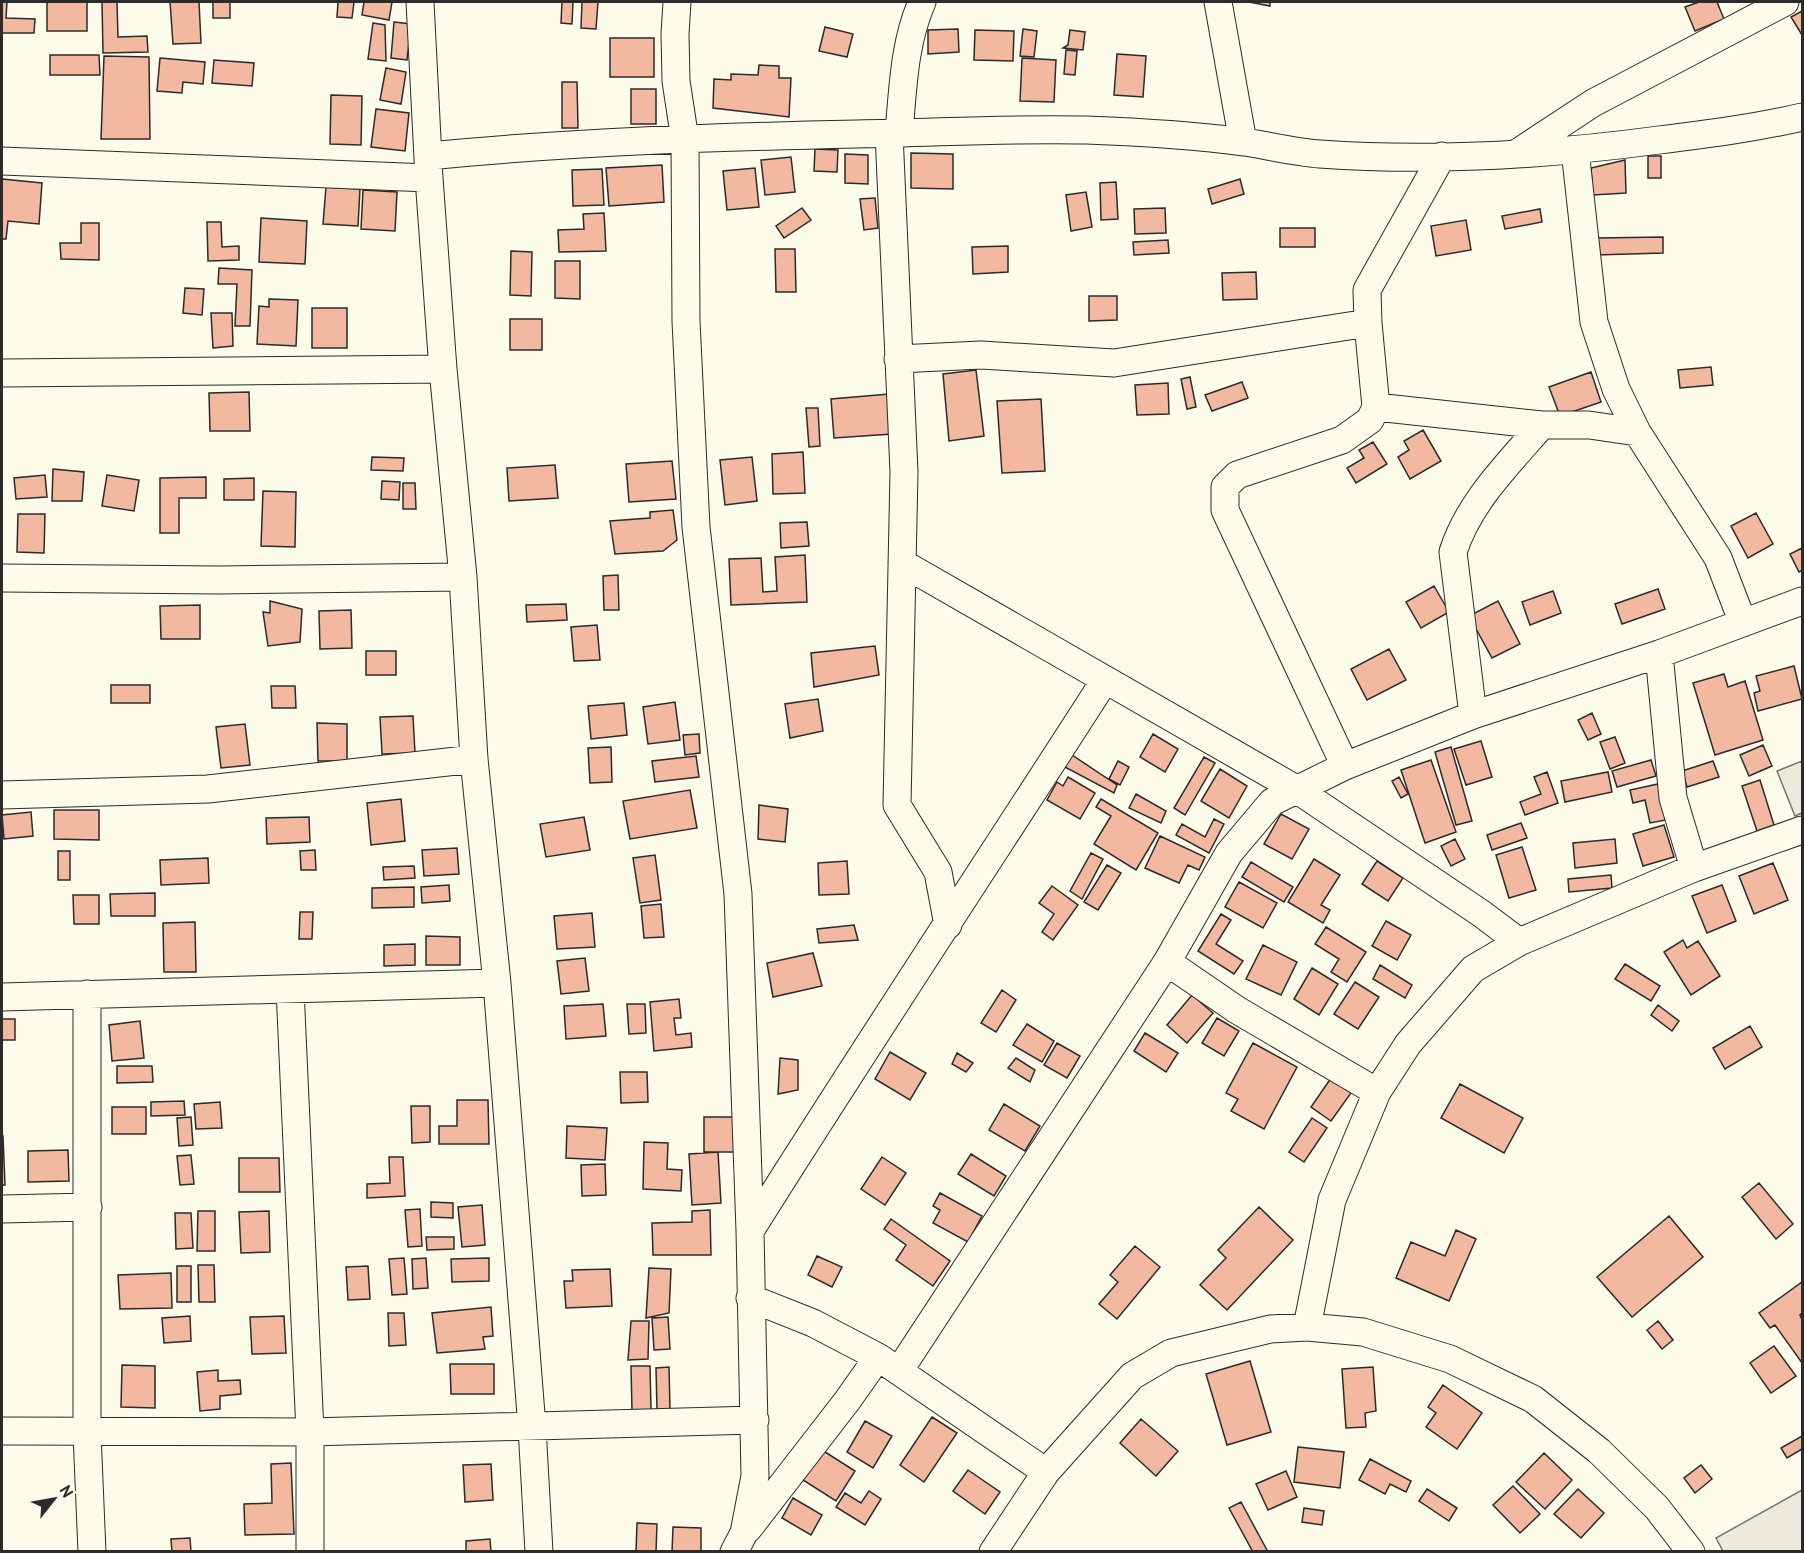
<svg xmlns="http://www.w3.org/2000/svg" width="1804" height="1553" font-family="'PT Sans',sans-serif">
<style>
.green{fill:#ecebdb;stroke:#74746e;stroke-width:1.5}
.building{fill:#f2b8a0;stroke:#2b2b2b;stroke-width:1.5}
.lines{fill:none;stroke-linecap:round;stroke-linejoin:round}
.minor-casing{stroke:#2b2b2b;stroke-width:29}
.minor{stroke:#fdfbea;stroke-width:27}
</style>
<rect width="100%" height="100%" fill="#fdfbea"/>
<path class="green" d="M1802,761V813L1795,816L1777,771Z
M1802,1490V1551H1723L1716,1538Z"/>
<path class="building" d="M2,2H7L6,18L35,19L34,33H2Z
M47,2H87V31H47Z
M102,2H117L118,37L147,36L148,52L103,53Z
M170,2H199L201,43L173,44Z
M213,2H230V18H213Z
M338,2H354L352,18L337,17Z
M364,2H392L389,20L362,15Z
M562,2H573L572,24L561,23Z
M582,2H598L596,29L581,28Z
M1249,2H1270V6Z
M1699,2H1717L1724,19L1695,31L1685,7Z
M1802,11V35L1791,17Z
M394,22L411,24L407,60L391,58Z
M373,23L385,25L386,61L368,59Z
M825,27L853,34L847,57L819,51Z
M958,29L959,52L928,54V30Z
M1023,29L1037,31L1034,57L1020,56Z
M975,30L1014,31L1013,61L974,60Z
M1070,30L1085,32L1083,50L1063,48L1068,45Z
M610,38H654V77H610Z
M1066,50L1077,51L1075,75L1064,74Z
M1117,54L1146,56L1143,97L1114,95Z
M50,55H99L100,75H50Z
M104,56L149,57L150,139H101Z
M160,58L205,62L203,84L183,82L182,93L157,91Z
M1022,58L1056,60L1054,102L1020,101Z
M214,60L254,63L252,86L212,83Z
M759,65L779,66V78H791L789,117L713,108L714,79L731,80V74L758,75Z
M386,68L406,72L401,104L380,100Z
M562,82H577L578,128H562Z
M631,89H656V124H631Z
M331,95L362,96L361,145L330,144Z
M376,109L409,113L405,151L371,147Z
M815,149L838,150L837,172L814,171Z
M911,153L953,154V189L911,188Z
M845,154L868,155V184L845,183Z
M1648,156H1661V178H1648Z
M791,157L795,192L765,195L761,160Z
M1625,160L1626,193L1593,195L1591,168Z
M662,165L664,202L609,206L606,168Z
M755,168L759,207L727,210L723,171Z
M602,169L604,205L573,206L572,170Z
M2,179L42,183L39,224L8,221L6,239H2Z
M1240,179L1244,194L1212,204L1208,189Z
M1116,182L1118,219L1101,220L1100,183Z
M326,187L360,189L358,226L323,224Z
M363,190L397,192L395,231L361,229Z
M1086,192L1092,227L1071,231L1066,195Z
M875,198L878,228L864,230L860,199Z
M802,208L811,220L784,238L776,226Z
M1165,208L1166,233L1135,234L1134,209Z
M1540,209L1542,222L1505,229L1502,216Z
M604,213L606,251L559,252L558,230L584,229L583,214Z
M261,218L307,221L305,264L259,262Z
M1466,220L1471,250L1436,256L1431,226Z
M207,222H221L222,247L239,246V260L208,261Z
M81,223H99V260L61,259L60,243H81Z
M1280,228H1315V247H1280Z
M1663,237V253L1596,255V238Z
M1168,240L1169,253L1134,255L1133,242Z
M1008,246V272L973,274L972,247Z
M775,249H795L796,292H776Z
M511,251L532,252L531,296L510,295Z
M555,261H580V299L555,298Z
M219,268L252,270L250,326H235L237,284H218Z
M1256,272L1257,299L1223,300L1222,273Z
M185,288L204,289L202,315L183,313Z
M1089,296H1117V320L1089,321Z
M269,299L298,300L296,346L257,344L259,306L269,307Z
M312,308H347V348H312Z
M211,313H232L233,346L213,348Z
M510,319H542V350H510Z
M1711,367L1713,385L1680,388L1678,370Z
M976,370L984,436L949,441L943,374Z
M1591,372L1601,402L1560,416L1549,387Z
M1190,377L1196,407L1187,409L1181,379Z
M1242,382L1248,398L1212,411L1205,395Z
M1168,383L1169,414L1137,415L1135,385Z
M249,392L250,431H210L209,393Z
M889,394L892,434L834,438L831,399Z
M1041,399L1045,471L1002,473L997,401Z
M806,408H818L820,446L809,447Z
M1423,430L1441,461L1410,479L1398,457L1409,450L1404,441Z
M1373,442L1387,464L1356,483L1347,468L1364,458L1359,450Z
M803,452L805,493L773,494L772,454Z
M372,457L404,458L403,471L371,470Z
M752,457L757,501L725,505L720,460Z
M672,461L676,499L629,502L626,464Z
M555,465L558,498L509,501L507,468Z
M53,469L84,472L82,501H52Z
M45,475L47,497L16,499L14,478Z
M107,475L139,480L134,511L102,506Z
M206,477V498H179V533H160V478Z
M254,478V500H224V479Z
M382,481L400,482L399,500L381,499Z
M403,483H415L416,509H403Z
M263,491L296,492L295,547L261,546Z
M673,510L677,540L663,551L615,554L610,521L650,518V512Z
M1756,513L1773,544L1748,558L1731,526Z
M18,514H45L44,553L17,552Z
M807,522L809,546L781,548L780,523Z
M1802,548V570L1799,572L1790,554Z
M805,555L807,602L731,605L729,559L761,558L763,592L777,591L775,557Z
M618,575L619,610H604L603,576Z
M1434,586L1449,612L1421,628L1406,602Z
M1658,589L1665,609L1622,624L1615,604Z
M1553,591L1561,613L1530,625L1522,602Z
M270,601L302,609L300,642L268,646L263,612L270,613Z
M1498,601L1520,644L1492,658L1469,616Z
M566,604L567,620L527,622L526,605Z
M200,605V639H161L160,606Z
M351,610L352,648L320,649L319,611Z
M597,625L600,660L574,661L571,627Z
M875,646L879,675L814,687L811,653Z
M1389,649L1406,680L1367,700L1351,669Z
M366,651H396V675H366Z
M1794,666L1802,699L1758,711L1754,693L1760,691L1756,676Z
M1724,674L1728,687L1745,681L1763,740L1715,755L1693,683Z
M111,685H150V703H111Z
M271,686H295L296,708H272Z
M818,699L823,731L790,738L785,704Z
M675,702L680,740L648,744L643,707Z
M624,703L627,735L591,739L588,706Z
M1592,713L1601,734L1588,740L1578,720Z
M413,716L415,753L382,754L380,717Z
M317,723L347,724V761H318Z
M245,724L250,765L221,768L216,727Z
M699,734L700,753L685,755L683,735Z
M1153,734L1178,749L1165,772L1140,757Z
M1615,737L1625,763L1610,769L1600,742Z
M1481,741L1492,777L1466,785L1454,749Z
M1763,745L1772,766L1749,776L1740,755Z
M611,747L612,782L590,783L588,748Z
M1451,747L1472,821L1456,825L1435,752Z
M1069,753L1117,785L1114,793L1061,765Z
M696,756L699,777L655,782L652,761Z
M1204,757L1215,763L1185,815L1174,808Z
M1431,760L1456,832L1425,843L1401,770Z
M1651,760L1656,776L1617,787L1612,771Z
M1118,761L1129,767L1120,785L1109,779Z
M1713,761L1719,777L1687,787L1682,771Z
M1220,769L1247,786L1229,818L1201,801Z
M1547,772L1558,803L1525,815L1520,802L1541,794L1534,777Z
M1608,772L1612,792L1565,802L1561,781Z
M1068,777L1095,793L1080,819L1047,800L1057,782L1063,786Z
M1399,777L1408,794L1401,798L1392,781Z
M1760,780L1774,825L1757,831L1742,786Z
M1658,784L1666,820L1650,823L1645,800L1633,803L1630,790Z
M690,790L697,828L630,839L623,801Z
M1136,794L1166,811L1161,823L1129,808Z
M401,799L405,841L371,845L367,803Z
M1101,799L1158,833L1136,870L1094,844L1111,816L1096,807Z
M759,805L788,809L785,842L758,839Z
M54,810H99V840L54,839Z
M31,812L33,836L4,839L2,815Z
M1281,814L1309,829L1292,859L1264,844Z
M309,817L310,842L267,844L266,818Z
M584,817L590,850L546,857L540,824Z
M1214,819L1224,824L1209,853L1176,835L1182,824L1205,837Z
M1521,823L1527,838L1492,850L1487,835Z
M1664,825L1674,857L1643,866L1633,834Z
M1160,836L1205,857L1199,870L1188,865L1179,883L1145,868Z
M1455,839L1465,859L1451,866L1441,846Z
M1615,839L1617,863L1575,868L1573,843Z
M1522,847L1536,890L1509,898L1496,855Z
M457,848L459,874L424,876L422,850Z
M315,850L316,870H301L300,851Z
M58,851H70V880H58Z
M1091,853L1103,859L1082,899L1070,891Z
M655,855L661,900L640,903L633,858Z
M208,858L209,883L161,885L160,860Z
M1314,859L1340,875L1321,905L1330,910L1323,923L1288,902Z
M847,861L849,894L819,895L818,863Z
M1377,861L1403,878L1388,901L1362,884Z
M1251,862L1293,887L1284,902L1242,877Z
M1773,863L1788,900L1754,914L1739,876Z
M1107,865L1121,873L1098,910L1084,902Z
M414,866L415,878L384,880L383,867Z
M1611,875L1612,888L1569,892L1568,879Z
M1239,882L1277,903L1263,928L1225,907Z
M449,885L450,901L422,903L421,887Z
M1722,885L1736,921L1707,933L1692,896Z
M1052,886L1078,905L1053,940L1042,932L1054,914L1039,903Z
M414,887V907L372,908V888Z
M155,893V916H111L110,894Z
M73,895H99V924H74Z
M661,904L664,937L644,938L641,906Z
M300,912H313L312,939H299Z
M592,913L595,947L557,949L554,916Z
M1221,914L1231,920L1216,944L1243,961L1234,974L1198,951Z
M1386,921L1411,935L1397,960L1372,946Z
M195,922L196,972H164L163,923Z
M854,925L858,940L819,943L817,929Z
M1326,927L1366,952L1347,982L1331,972L1339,959L1315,944Z
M426,936L460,937V965H426Z
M1683,940L1687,948L1698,941L1720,976L1691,995L1664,952Z
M415,944V965L384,966V945Z
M1263,945L1297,962L1281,995L1246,979Z
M813,953L822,986L773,997L767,963Z
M585,958L589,991L561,994L557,961Z
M1625,964L1660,986L1651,1001L1615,979Z
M1380,965L1412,985L1405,998L1373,979Z
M1312,968L1338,984L1319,1015L1294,999Z
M1355,982L1379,997L1358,1029L1334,1014Z
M1002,990L1016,1000L996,1032L981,1023Z
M1192,995L1213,1013L1187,1043L1167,1025Z
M679,999L681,1018H674L676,1035L691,1033L692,1047L654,1051L650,1002Z
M603,1004L606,1036L566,1039L564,1006Z
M627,1004H645L646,1033L629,1034Z
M1658,1005L1679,1021L1672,1031L1651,1015Z
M1217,1018L1239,1031L1224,1056L1202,1043Z
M2,1019H15V1040H2Z
M140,1021L144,1058L112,1061L109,1025Z
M1027,1024L1054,1041L1042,1062L1013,1045Z
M1750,1026L1762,1047L1725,1069L1713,1048Z
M1145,1033L1178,1053L1166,1072L1134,1051Z
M1057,1043L1080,1056L1067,1078L1044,1065Z
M1253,1043L1297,1067L1264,1129L1231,1111L1238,1099L1226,1093Z
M890,1052L926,1073L910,1100L875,1079Z
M957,1053L973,1063L966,1072L952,1064Z
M780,1058L798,1060V1090L778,1094Z
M1016,1058L1035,1070L1030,1082L1008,1068Z
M117,1066H152L153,1082L117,1083Z
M620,1072H647L648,1102L621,1103Z
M1331,1078L1351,1093L1331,1121L1311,1107Z
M1460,1084L1523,1118L1504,1153L1441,1118Z
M457,1100H488L489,1144H439V1126H457Z
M184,1101L185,1115L151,1116V1102Z
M220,1102L222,1128L196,1129L194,1104Z
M1004,1104L1040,1126L1025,1151L989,1130Z
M411,1106H430V1142L412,1143Z
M112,1107H146V1134H112Z
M191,1117L193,1145L179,1146L177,1118Z
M704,1117H734V1152H704Z
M1312,1118L1327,1128L1304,1162L1289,1152Z
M567,1126L607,1128L605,1160L566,1158Z
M2,1136H3L5,1185H2Z
M644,1142L668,1143L667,1169L682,1170L681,1191L643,1189Z
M68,1150L69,1181L28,1182V1151Z
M718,1152L721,1203L692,1205L689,1154Z
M971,1154L1006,1176L994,1196L958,1174Z
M191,1155L194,1184L180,1185L177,1156Z
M389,1157H403L405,1196L367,1198V1184L390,1183Z
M882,1157L906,1173L885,1205L861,1189Z
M239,1158H279L280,1192H239Z
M605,1164L606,1195L582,1196L581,1165Z
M1759,1183L1793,1224L1776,1239L1742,1197Z
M940,1193L982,1216L968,1242L933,1223L940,1210L933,1206Z
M431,1202L453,1203V1218L431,1217Z
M482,1205L485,1245L462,1247L458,1207Z
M1259,1207L1293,1240L1227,1310L1200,1285L1226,1258L1218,1250Z
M420,1209L422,1246L408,1247L405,1210Z
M710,1210L711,1255H653L652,1223L692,1222V1211Z
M198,1211H215V1251H197Z
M269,1211L270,1252L241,1253L239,1212Z
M175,1213H191L193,1248L176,1249Z
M1669,1216L1703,1257L1632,1317L1597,1277Z
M891,1219L950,1261L933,1286L896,1260L906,1245L884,1229Z
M1456,1230L1476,1239L1449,1301L1396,1278L1411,1242L1445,1256Z
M426,1237H454V1249L427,1250Z
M1135,1246L1160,1267L1117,1319L1099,1304L1118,1282L1110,1275Z
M817,1256L842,1267L832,1287L808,1275Z
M404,1258L407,1294L392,1295L389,1259Z
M426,1258L428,1288L413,1289L412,1259Z
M489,1258V1281L452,1282L451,1259Z
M198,1265H214L215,1302H199Z
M177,1266H191V1302H177Z
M368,1266L370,1299L348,1300L346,1267Z
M649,1268L671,1269L669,1313L646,1318Z
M610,1269L612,1306L566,1308L564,1281H573L572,1270Z
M171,1273L172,1308L120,1309L118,1275Z
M1802,1282V1313L1800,1315L1802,1320V1363L1775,1325L1770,1328L1759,1313Z
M491,1307L493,1336L483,1337L485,1349L437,1353L432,1313Z
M388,1313H404L406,1345L389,1346Z
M190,1316L191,1341L164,1343L162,1318Z
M284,1316L286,1353L252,1354L250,1317Z
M668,1317L670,1349L654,1350L652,1318Z
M631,1321H649L648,1359L628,1360Z
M1658,1321L1673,1340L1662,1349L1647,1330Z
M1774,1346L1796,1376L1771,1393L1750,1363Z
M1250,1361L1271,1432L1227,1445L1206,1374Z
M450,1364H494V1394H451Z
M122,1365L155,1366V1408L121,1407Z
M631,1366H650L651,1410L632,1411Z
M669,1367L670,1409L657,1410L656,1368Z
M1373,1367L1376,1411L1365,1413L1366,1427L1346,1428L1342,1369Z
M218,1370V1381L240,1380L241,1394L220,1396V1409L200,1411L197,1372Z
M1443,1385L1482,1413L1457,1449L1426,1427L1436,1413L1428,1407Z
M932,1417L957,1433L924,1482L900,1465Z
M1141,1419L1178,1451L1156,1476L1120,1443Z
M865,1421L892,1436L873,1468L847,1452Z
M1802,1436V1449L1787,1458L1781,1448Z
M1298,1447L1344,1452L1340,1488L1294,1482Z
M822,1450L855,1471L836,1501L803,1480Z
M1544,1453L1572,1480L1545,1509L1516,1482Z
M1370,1459L1411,1481L1406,1492L1390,1484L1385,1494L1359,1480Z
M291,1463L294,1534L245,1535L244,1504L272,1503L271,1464Z
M491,1464L493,1500L465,1502L463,1465Z
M1701,1465L1712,1479L1695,1493L1684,1478Z
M968,1470L1000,1492L985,1514L953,1491Z
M1286,1471L1297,1497L1268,1510L1256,1484Z
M1513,1486L1540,1514L1520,1533L1493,1505Z
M1427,1489L1457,1508L1449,1521L1419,1501Z
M1578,1489L1604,1513L1581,1538L1554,1514Z
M869,1491L881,1499L865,1525L836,1507L845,1493L861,1503Z
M793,1498L822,1515L811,1535L782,1518Z
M1241,1502L1268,1552H1253L1229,1508Z
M1304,1508L1324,1511L1322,1525L1302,1522Z
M637,1523L657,1524L656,1552H636Z
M673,1527L701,1528V1552H672Z
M190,1538L191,1552H172L171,1539Z
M490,1539L491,1552H466V1541Z"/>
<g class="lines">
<defs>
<path id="minor" d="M420,2L429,178L443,369L463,577L474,759L497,983L532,1427L539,1552
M677,2L675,34L676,81L685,140L686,321L696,527L738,894L750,1231L755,1476L744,1533L734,1552
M1218,2L1243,142
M899,132C903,88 904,43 922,2
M889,133L904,472L897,805L938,872L948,925
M1575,150L1594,322L1616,389L1637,432L1718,558L1743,623
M1517,153L1593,103L1785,2
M428,156C571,142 714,137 857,134C933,133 1009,128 1086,130C1139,132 1192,135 1245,142C1270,146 1295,152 1320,154C1433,162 1547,155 1659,140C1707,134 1755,128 1802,117
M2,161L429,178
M898,359L981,355L1114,363L1368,323
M2,373L443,369
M1376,407L1542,425H1589L1637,432
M902,563L1296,789L1482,914L1519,942
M2,578L218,580L463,577
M1659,654L1673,798L1694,868
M1473,715L1453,552C1469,502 1508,464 1542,425
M1345,766L1225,510V487L1237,475L1342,440L1370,420L1376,407L1368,323L1367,290L1442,156
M2,795L208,789L474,759
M1167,962L1237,1010L1377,1092
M290,989L310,1432V1552
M87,994V1433L92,1552
M2,997L497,983
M2,1209L88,1207
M750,1231C866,1046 987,864 1105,680
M750,1298L813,1323L878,1357L1046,1472
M1307,1327L1332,1200L1377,1092L1408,1044L1473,969L1519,942L1694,868L1802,830
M899,1371L1167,962L1229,853L1272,802L1345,766L1473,715L1659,654L1802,601
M2,1431L310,1432L755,1420
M748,1529L847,1401L878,1357
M993,1552L1046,1472L1132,1376L1171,1353L1270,1329L1307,1327L1363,1332L1450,1359L1533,1399L1599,1451L1657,1508L1691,1552"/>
</defs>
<use href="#minor" class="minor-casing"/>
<use href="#minor" class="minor"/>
</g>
<rect width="1804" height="1553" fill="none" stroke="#2b2b2b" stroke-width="6"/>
<g transform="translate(54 1499) rotate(59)" stroke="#fdfbea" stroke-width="4.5" paint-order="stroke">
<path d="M0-4.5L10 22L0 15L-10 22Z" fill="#2b2b2b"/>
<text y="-9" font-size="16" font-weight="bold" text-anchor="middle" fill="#2b2b2b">N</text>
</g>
</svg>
